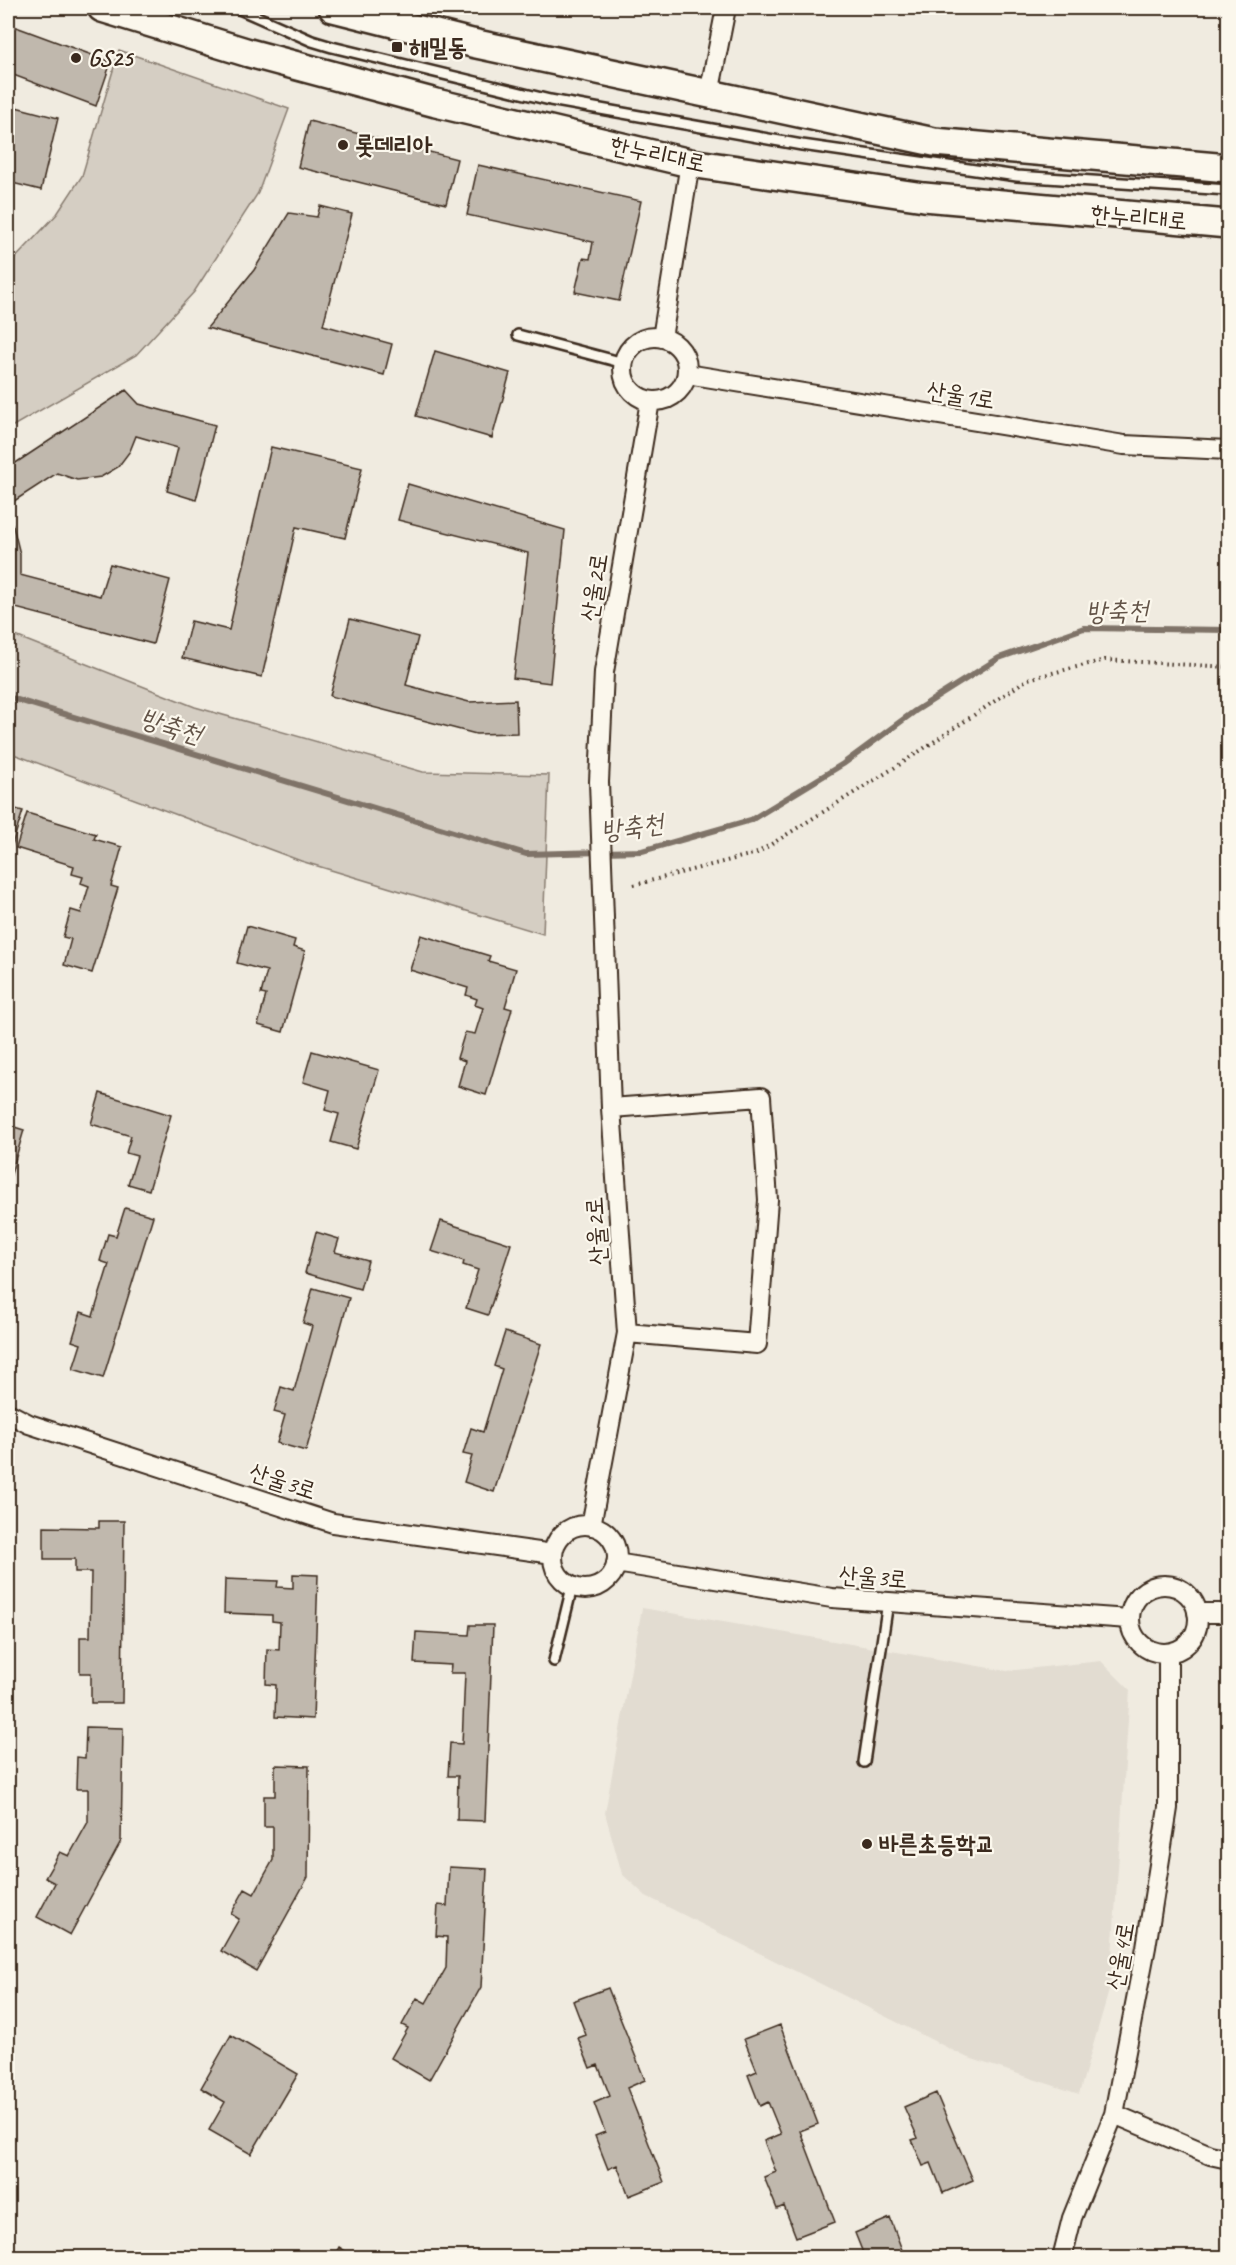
<svg xmlns="http://www.w3.org/2000/svg" width="1236" height="2265" font-family="Caveat,'Poor Story',sans-serif">
<style>
.built{fill:#e2dcd1}
.green{fill:#d5cec3;stroke:#887c70;stroke-width:1.5}
.lines{fill:none;stroke-linecap:round;stroke-linejoin:round}
.stream{stroke:#7f7367;stroke-width:6}
.building{fill:#c0b8ad;stroke:#3b2a1e;stroke-width:1.5}
.lane-casing{stroke:#3b2a1e;stroke-width:14}
.street-casing{stroke:#3b2a1e;stroke-width:22}
.secondary-casing{stroke:#3b2a1e;stroke-width:32}
.path{stroke:#3b2a1e;stroke-width:4;stroke-dasharray:1.5 4.5;stroke-linecap:butt}
.lane{stroke:#fbf7ec;stroke-width:9}
.street{stroke:#fbf7ec;stroke-width:18}
.secondary{stroke:#fbf7ec;stroke-width:27}
.poi-dot{fill:#3b2a1e;stroke:#fbf7ec;stroke-width:2}
.labels{text-anchor:middle;dominant-baseline:central;stroke-width:4.5;stroke-linejoin:round;paint-order:stroke}
.poi-label{font-size:24px;font-weight:bold;fill:#3b2a1e;stroke:#fbf7ec;text-anchor:start}
.street-label{font-size:24px;fill:#3b2a1e;stroke:#fbf7ec}
.water-label{font-size:26px;font-style:italic;fill:#635448;stroke:#fbf7ec}
</style>
<rect width="100%" height="100%" fill="#f0ebe0"/>
<filter id="ink" filterUnits="userSpaceOnUse"><feTurbulence type="fractalNoise" baseFrequency=".0167" numOctaves="2"/><feDisplacementMap in="SourceGraphic" scale="12" xChannelSelector="R" yChannelSelector="G"/><feConvolveMatrix kernelMatrix="1 2 1 2 8 2 1 2 1" color-interpolation-filters="sRGB"/></filter>
<g filter="url(#ink)">
<path class="built" d="M642,1608L1007,1671L1101,1661L1130,1690L1110,1987L1079,2094L966,2057L646,1896L622,1874L605,1813Z"/>
<path class="green" d="M119,50L289,109L258,193L194,292L136,355L8,429V266L57,214L82,176Z
M8,633L195,707L423,772L549,775L543,934L301,861L8,752Z"/>
<g class="lines">
<path class="stream" d="M8,697L526,854L642,851L751,820L843,764L915,711L999,658L1084,628L1228,630"/>
</g>
<path class="building" d="M8,24L111,62L96,106L8,73Z
M8,105L58,118L41,190L8,182Z
M309,121L457,159L446,204L298,167Z
M478,165L641,201L619,301L575,292L583,258L590,259L593,242L467,215Z
M320,206L352,214L323,325L392,344L384,375L207,328L254,270L289,213L317,217Z
M435,351L510,373L492,438L416,416Z
M126,390L139,404L215,425L196,500L167,491L178,448L136,436L130,451L118,467L101,477L77,480L57,473L8,505V468Z
M271,447L362,468L345,538L296,527L262,677L182,658L191,621L229,630Z
M408,484L565,530L550,683L513,678L528,553L398,520Z
M8,517L13,526L20,554V575L100,596L110,564L170,580L153,644L8,606Z
M350,619L418,637L406,685L469,702L516,700L517,733L476,734L330,696Z
M8,807L23,811L9,854L8,853Z
M27,813L96,834L94,839L122,847L111,886L118,888L92,973L64,965L71,939L63,937L71,910L81,913L89,886L81,883L83,877L72,874L74,866L16,848Z
M247,926L295,940L293,947L305,951L283,1032L258,1025L266,995L261,994L267,971L237,963Z
M421,935L490,956L488,961L516,969L505,1007L512,1009L486,1095L458,1086L465,1061L457,1058L465,1032L475,1034L483,1008L475,1005L477,999L466,995L468,988L410,970Z
M312,1051L379,1070L356,1149L331,1142L339,1114L325,1110L330,1090L303,1082Z
M100,1093L171,1115L149,1190L128,1184L137,1156L126,1153L131,1136L91,1124Z
M8,1125L24,1130L9,1181H8Z
M125,1208L153,1216L103,1378L73,1369L81,1344L72,1341L81,1312L93,1316L109,1264L100,1261L108,1234L116,1236Z
M441,1221L511,1244L488,1315L466,1308L478,1270L463,1265L464,1261L431,1251Z
M316,1232L339,1239L335,1252L368,1261L360,1289L305,1273Z
M313,1288L349,1298L306,1451L277,1443L285,1415L274,1412L281,1387L294,1391L312,1326L303,1323Z
M505,1332L541,1344L494,1492L464,1482L472,1456L463,1454L471,1428L483,1432L502,1369L494,1366Z
M99,1521H124L122,1703H91V1673H80V1637H90L91,1572H75V1559H44V1527L99,1528Z
M293,1574L318,1575L313,1719L275,1717L276,1685L266,1684L267,1649L279,1650L280,1622L272,1621V1615L224,1613L225,1579L278,1581L277,1587L293,1588Z
M470,1625H493L485,1821L457,1820L458,1776H448L450,1743L462,1744L465,1673H450L451,1665L414,1663L416,1632L469,1635Z
M86,1727L123,1728L121,1841L70,1935L37,1917L55,1883L45,1878L60,1852L69,1856L88,1822V1789H76L77,1757L85,1758Z
M275,1765L309,1766L308,1877L256,1971L221,1951L239,1919L231,1914L245,1889L254,1894L273,1860V1827H264V1796H275Z
M449,1867L487,1869L481,1987L429,2080L391,2058L408,2028L402,2025L417,1998L426,2003L446,1968L447,1937L436,1936L438,1905L447,1906Z
M608,1988L645,2080L627,2088L664,2182L629,2196L617,2165L608,2169L595,2136L605,2132L594,2103L610,2096L598,2065L590,2068L578,2038L586,2035L573,2001Z
M780,2025L818,2124L800,2131L835,2222L796,2237L784,2206L777,2209L764,2177L776,2172L764,2141L781,2134L768,2102L760,2106L748,2075L757,2071L744,2039Z
M231,2035L298,2074L251,2154L209,2130L225,2102L201,2088Z
M936,2093L973,2180L943,2193L931,2163L923,2166L912,2140L918,2138L904,2107Z
M890,2218L905,2258H865L855,2233Z
M339,2247L356,2258H333Z"/>
<g class="lines">
<defs>
<path id="lane" d="M237,8L312,41L332,47L550,100L802,145L1017,176L1228,190
M518,335L624,363
M554,1661L572,1587
M864,1762L888,1602"/>
<path id="street" d="M709,94L726,8
M623 369a32 32 0 1 1 64 0a32 32 0 1 1-64 0Z
M662,338L690,163
M687,374L1124,445L1228,450
M611,1108L761,1097L768,1200L757,1344L627,1333
M8,1413L29,1424L333,1523L553,1554
M553 1557a32 32 0 1 1 64 0a32 32 0 1 1-64 0Z
M591,1526L627,1333L611,1108L599,782L604,672L650,401
M616,1563L832,1598L1129,1619
M1130 1619a34 34 0 1 1 68 0a34 34 0 1 1-68 0Z
M1197,1613H1228
M1114,2114L1210,2155L1228,2159
M1062,2258L1072,2218L1114,2114L1146,1947L1168,1808V1653"/>
<path id="secondary" d="M102,8L249,53L436,103L690,163L924,197L1228,224
M333,8L472,43L934,142L1228,168"/>
</defs>
<use href="#lane" class="lane-casing"/>
<use href="#street" class="street-casing"/>
<use href="#secondary" class="secondary-casing"/>
<path class="path" d="M634,885L757,853L902,763L1028,679L1105,660L1228,667"/>
<use href="#lane" class="lane"/>
<use href="#street" class="street"/>
<use href="#secondary" class="secondary"/>
</g>
</g>
<g class="poi-dot">
<rect x="391" y="41" width="12" height="12" rx="3"/>
<circle cx="76" cy="58" r="6"/>
<circle cx="343" cy="145" r="6"/>
<circle cx="867" cy="1844" r="6"/>
</g>
<g class="labels">
<g class="poi-label">
<text x="409" y="47">해밀동</text>
<text x="88" y="58">GS25</text>
<text x="355" y="145">롯데리아</text>
<text x="879" y="1844">바른초등학교</text>
</g>
<g class="street-label">
<text transform="translate(658 154) rotate(12)">한누리대로</text>
<text transform="translate(1139 217) rotate(5)">한누리대로</text>
<text transform="translate(961 395) rotate(9)">산울1로</text>
<text transform="translate(594 587) rotate(-81)">산울2로</text>
<text transform="translate(596 1231) rotate(-94)">산울2로</text>
<text transform="translate(283 1481) rotate(18)">산울3로</text>
<text transform="translate(873 1577) rotate(4)">산울3로</text>
<text transform="translate(1120 1956) rotate(-80)">산울4로</text>
</g>
<g class="water-label">
<text transform="translate(1117 611) rotate(-2)">방축천</text>
<text transform="translate(171 726) rotate(17)">방축천</text>
<text transform="translate(632 827) rotate(-8)">방축천</text>
</g>
</g>
<rect width="1236" height="2265" fill="none" stroke="#fbf7ec" stroke-width="30"/>
<rect x="15" y="15" width="1206" height="2235" fill="none" stroke="#3b2a1e" stroke-width="2" filter="url(#ink)"/>
</svg>
